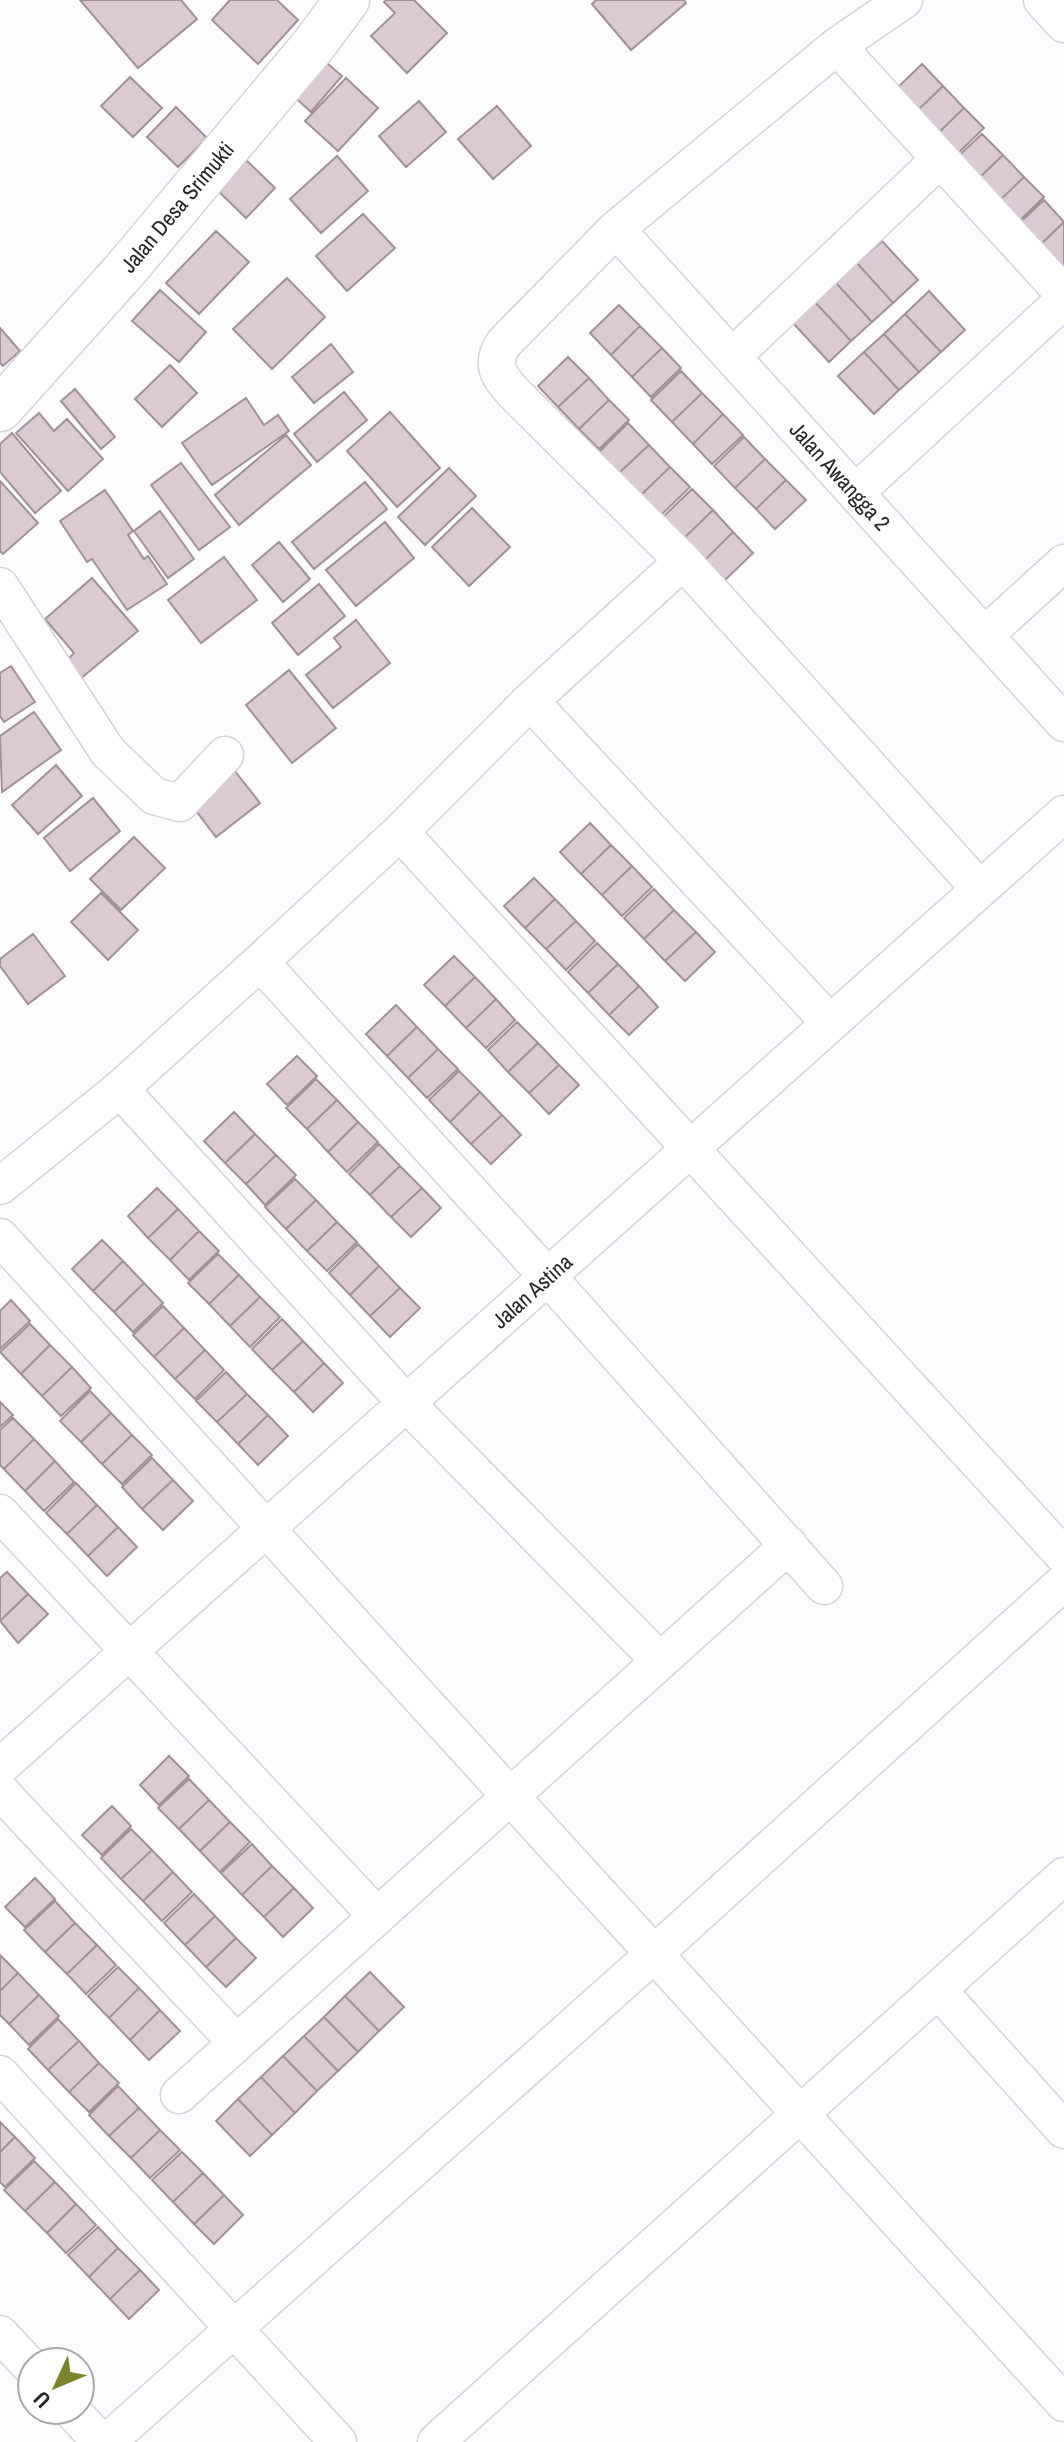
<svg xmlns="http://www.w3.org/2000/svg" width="1064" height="2442" font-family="'Archivo Narrow',sans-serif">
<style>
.building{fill:#dbcad1;stroke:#a29198;stroke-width:2}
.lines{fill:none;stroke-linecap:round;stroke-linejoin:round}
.street-casing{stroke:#d7d0df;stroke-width:39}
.secondary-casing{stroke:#d7d0df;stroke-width:47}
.street{stroke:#fff;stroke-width:36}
.secondary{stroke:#fff;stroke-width:44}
.labels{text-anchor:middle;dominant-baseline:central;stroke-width:7;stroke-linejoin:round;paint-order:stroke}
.street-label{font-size:22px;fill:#27242a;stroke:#fff}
</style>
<rect width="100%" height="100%" fill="#fcfbfe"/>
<path class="building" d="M80,0H181L197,19L138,68Z
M230,0H277L298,20L258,64L212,20Z
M386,0H414L447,33L407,73L371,36L395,13L384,2Z
M596,0H684L686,3L631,50L592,4Z
M319,56L342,76L311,112L289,92Z
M922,64L943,86L913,115L892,93Z
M130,77L162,108L133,137L101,106Z
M346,78L378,108L338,151L305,121Z
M943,86L964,108L934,137L913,115Z
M419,101L446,132L406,167L379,136Z
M497,106L531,146L493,179L458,139Z
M176,107L207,138L178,167L147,137Z
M964,108L984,128L954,157L934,137Z
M982,134L1003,155L973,184L952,162Z
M1003,155L1024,177L994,206L973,184Z
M337,156L368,191L321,233L290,199Z
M243,157L275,188L246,218L214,187Z
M1024,177L1044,197L1014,226L994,206Z
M1044,200L1064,222L1034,251L1013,229Z
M363,214L395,248L347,291L316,256Z
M1064,222V264L1055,272L1034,251Z
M216,231L249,262L199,314L166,283Z
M882,241L918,280L893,303L857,263Z
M857,263L893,303L872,322L836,283Z
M287,278L325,317L272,369L233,329Z
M836,283L872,322L851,341L815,302Z
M160,290L206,332L179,362L132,321Z
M929,291L965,330L941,352L905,314Z
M815,302L851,341L829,362L793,323Z
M619,305L640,326L611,355L590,333Z
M905,314L941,352L919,372L884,334Z
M640,326L662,348L632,377L611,355Z
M0,328L20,351L3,366L0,363Z
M884,334L919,372L899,390L864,352Z
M331,344L353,372L314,403L292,377Z
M662,348L681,368L651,397L632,377Z
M864,352L899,390L874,414L838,376Z
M568,357L589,378L558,407L538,386Z
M170,365L197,393L162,427L135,399Z
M681,371L702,393L672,422L651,400Z
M589,378L609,400L579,429L558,407Z
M75,389L115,437L101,449L61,401Z
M344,392L367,420L317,462L294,434Z
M702,393L723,414L693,444L672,422Z
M246,398L264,425L278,415L289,431L212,485L182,443Z
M609,400L629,420L599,449L579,429Z
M390,412L440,468L397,507L347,451Z
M39,413L54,431L67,419L103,459L68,491L16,433Z
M723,414L743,435L712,464L693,444Z
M628,423L649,445L619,473L599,452Z
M12,433L61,491L35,513L0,472V444Z
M286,435L311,465L239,525L215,495Z
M744,437L765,459L735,488L714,466Z
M649,445L670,467L641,495L619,473Z
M765,459L786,480L756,509L735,488Z
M181,463L230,527L199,550L151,485Z
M670,467L690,487L660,516L641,495Z
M449,468L476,496L425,545L398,517Z
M786,480L806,500L775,529L756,509Z
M0,481L38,523L3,554L0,551Z
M365,482L387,509L314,569L292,542Z
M692,489L713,510L683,539L662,518Z
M105,490L133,531L128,535L144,559L148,556L167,584L127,610L92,559L87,562L60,521Z
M472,508L510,547L469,586L432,547Z
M713,510L733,532L704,561L683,539Z
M160,511L194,559L168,578L134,531Z
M385,522L414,558L356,606L326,570Z
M733,532L753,553L724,581L704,561Z
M279,542L310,579L283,602L252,565Z
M224,557L257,600L201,643L168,600Z
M92,578L138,631L80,679L65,662L74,653L45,619Z
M319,584L345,616L298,655L272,623Z
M356,620L390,663L333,708L306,675L341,647L334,638Z
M11,666L35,702L4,722L0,716V673Z
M289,670L336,728L292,763L246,705Z
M34,712L61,750L2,792L0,736Z
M56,765L82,796L38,834L12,805Z
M234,770L260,803L216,837L190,803Z
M93,798L120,831L70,871L44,838Z
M590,823L611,845L581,874L560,852Z
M134,837L165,868L121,910L90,879Z
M611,845L632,866L602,895L581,874Z
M632,866L652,887L622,916L602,895Z
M534,878L555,899L525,928L504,906Z
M654,889L674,910L644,939L624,918Z
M101,893L138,930L108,960L71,922Z
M555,899L576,921L546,949L525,928Z
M674,910L696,932L665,961L644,939Z
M576,921L595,941L566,970L546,949Z
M696,932L715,952L685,981L665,961Z
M33,934L65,976L28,1004L0,966V959Z
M597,943L618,964L588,993L568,972Z
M454,956L475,977L445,1006L424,985Z
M618,964L639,986L609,1015L588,993Z
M475,977L496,999L466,1028L445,1006Z
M639,986L658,1007L629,1035L609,1015Z
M496,999L515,1020L486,1048L466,1028Z
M396,1005L417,1027L387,1056L366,1034Z
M517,1022L538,1043L508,1072L488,1050Z
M417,1027L438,1049L408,1078L387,1056Z
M538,1043L559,1065L529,1093L508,1072Z
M438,1049L458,1069L427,1098L408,1078Z
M297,1056L317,1076L287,1105L267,1084Z
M559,1065L579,1085L549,1114L529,1093Z
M459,1071L480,1092L450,1122L429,1100Z
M316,1079L337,1100L307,1129L286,1108Z
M480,1092L502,1115L471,1144L450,1122Z
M337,1100L358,1122L328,1152L307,1129Z
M234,1112L255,1134L225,1163L204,1141Z
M502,1115L521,1135L491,1164L471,1144Z
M358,1122L378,1142L347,1172L328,1152Z
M255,1134L276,1155L246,1184L225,1163Z
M379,1144L400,1166L370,1195L349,1174Z
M276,1155L296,1175L265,1205L246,1184Z
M400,1166L422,1188L391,1217L370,1195Z
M295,1179L316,1200L286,1229L265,1207Z
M157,1188L178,1209L148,1238L128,1216Z
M422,1188L441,1208L411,1237L391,1217Z
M316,1200L337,1222L307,1251L286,1229Z
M178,1209L199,1231L170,1260L148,1238Z
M337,1222L357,1242L327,1271L307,1251Z
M199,1231L219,1251L189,1280L170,1260Z
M102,1240L123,1261L93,1291L72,1269Z
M358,1244L379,1266L350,1295L329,1273Z
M218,1254L239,1275L209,1304L188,1283Z
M123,1261L144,1283L114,1312L93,1291Z
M379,1266L400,1288L370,1316L350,1295Z
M239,1275L260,1297L230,1326L209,1304Z
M144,1283L163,1303L133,1332L114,1312Z
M400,1288L420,1308L390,1337L370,1316Z
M260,1297L280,1317L250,1347L230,1326Z
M11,1300L30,1321L0,1349V1311Z
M163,1306L184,1328L154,1357L133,1335Z
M282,1319L303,1341L272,1370L252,1349Z
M30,1324L50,1345L21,1374L0,1352Z
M184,1328L205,1350L175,1379L154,1357Z
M303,1341L324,1363L294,1392L272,1370Z
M50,1345L72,1367L42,1396L21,1374Z
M205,1350L224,1370L195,1399L175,1379Z
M324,1363L343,1383L313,1412L294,1392Z
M72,1367L91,1388L61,1416L42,1396Z
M226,1372L247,1394L217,1422L196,1401Z
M90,1391L111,1413L81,1442L60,1421Z
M247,1394L268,1415L238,1444L217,1422Z
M0,1402L13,1415L0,1427Z
M111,1413L132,1435L102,1464L81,1442Z
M268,1415L288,1436L258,1465L238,1444Z
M13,1418L34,1439L4,1469L0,1465V1430Z
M132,1435L152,1455L122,1484L102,1464Z
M34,1439L55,1461L25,1491L4,1469Z
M152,1458L173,1480L142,1509L122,1487Z
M55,1461L74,1482L44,1511L25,1491Z
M173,1480L193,1501L163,1530L142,1509Z
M76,1483L97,1505L67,1534L46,1513Z
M97,1505L118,1527L88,1556L67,1534Z
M118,1527L137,1547L107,1576L88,1556Z
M7,1572L28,1594L0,1621V1578Z
M28,1594L48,1614L18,1643L0,1621Z
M169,1756L189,1776L159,1805L140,1785Z
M189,1779L209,1800L179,1829L158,1808Z
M209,1800L230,1822L200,1851L179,1829Z
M112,1806L131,1826L102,1855L82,1835Z
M230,1822L250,1842L220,1872L200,1851Z
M131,1829L152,1850L121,1879L101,1858Z
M252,1844L272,1866L242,1895L221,1873Z
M152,1850L173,1872L143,1901L121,1879Z
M272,1866L294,1888L264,1917L242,1895Z
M173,1872L192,1892L162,1921L143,1901Z
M35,1878L55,1899L25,1927L5,1907Z
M294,1888L313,1908L283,1937L264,1917Z
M194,1894L215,1916L185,1945L164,1923Z
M55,1901L75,1923L45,1952L24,1930Z
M215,1916L236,1938L206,1967L185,1945Z
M75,1923L97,1945L67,1974L45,1952Z
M236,1938L256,1958L226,1987L206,1967Z
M97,1945L116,1965L86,1994L67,1974Z
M0,1955L18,1973L0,1991Z
M118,1967L139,1988L109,2018L88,1996Z
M370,1972L404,2007L379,2031L345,1996Z
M18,1973L39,1995L9,2024L0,2015V1991Z
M139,1988L160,2010L130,2040L109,2018Z
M39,1995L59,2016L29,2045L9,2024Z
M345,1996L379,2031L358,2052L324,2017Z
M160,2010L180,2031L149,2060L130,2040Z
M324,2017L358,2052L338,2071L304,2036Z
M58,2019L79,2041L48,2070L28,2049Z
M304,2036L338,2071L317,2091L283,2056Z
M79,2041L99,2063L69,2092L48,2070Z
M283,2056L317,2091L295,2113L261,2077Z
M99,2063L119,2083L89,2112L69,2092Z
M261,2077L295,2113L272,2135L238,2099Z
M118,2086L139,2108L109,2136L89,2115Z
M238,2099L272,2135L250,2156L216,2121Z
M139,2108L160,2130L131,2158L109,2136Z
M0,2122L15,2137L0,2152Z
M160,2130L180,2150L150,2178L131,2158Z
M15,2137L35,2158L5,2187L0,2182V2152Z
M182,2152L203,2173L173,2202L152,2180Z
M34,2161L55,2182L25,2211L4,2190Z
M203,2173L224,2195L194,2224L173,2202Z
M55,2182L76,2204L47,2233L25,2211Z
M224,2195L243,2215L214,2244L194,2224Z
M76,2204L96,2225L66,2253L47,2233Z
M98,2227L118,2248L89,2277L68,2255Z
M118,2248L140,2270L110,2299L89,2277Z
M140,2270L159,2290L129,2319L110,2299Z"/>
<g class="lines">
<defs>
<path id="street" d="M904,0L837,46L616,229L504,343C490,364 498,375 513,392L683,561L980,889
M1042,0L1064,24
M837,46L1064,294
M616,229L1064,723
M732,357L940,159
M855,493L1064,300
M0,586L108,752L154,796L180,803L225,755
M985,635L1064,563
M530,701L830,1023
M400,832L1064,1556
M260,962L548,1277L824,1586
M120,1089L407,1404L660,1661
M0,1186L120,1089L260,962L400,832L530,701L683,561
M0,1237L1064,2403
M0,1513L377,1916
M0,1767L1064,814
M0,1791L236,2042
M938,1990L1064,2130
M0,2074L338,2442
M179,2095L789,1545
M0,2334L32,2368
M71,2410L101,2442
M107,2442L654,1954L1064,1582
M436,2442L1064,1876"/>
<path id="secondary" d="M0,409L125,270L312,47L347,0"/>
</defs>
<use href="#street" class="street-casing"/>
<use href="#secondary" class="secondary-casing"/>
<use href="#street" class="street"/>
<use href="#secondary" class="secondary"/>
</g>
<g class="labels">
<g class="street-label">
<text transform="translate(177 207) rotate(-50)">Jalan Desa Srimukti</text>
<text transform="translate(840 476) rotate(48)">Jalan Awangga 2</text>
<text transform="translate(532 1291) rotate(-42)">Jalan Astina</text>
</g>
</g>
<g transform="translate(56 2386) rotate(226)"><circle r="38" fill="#ffffff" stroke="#a9a7aa" stroke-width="2"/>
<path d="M0-6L14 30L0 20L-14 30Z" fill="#7d822c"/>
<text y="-12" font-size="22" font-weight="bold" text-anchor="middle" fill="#27242a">U</text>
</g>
</svg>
